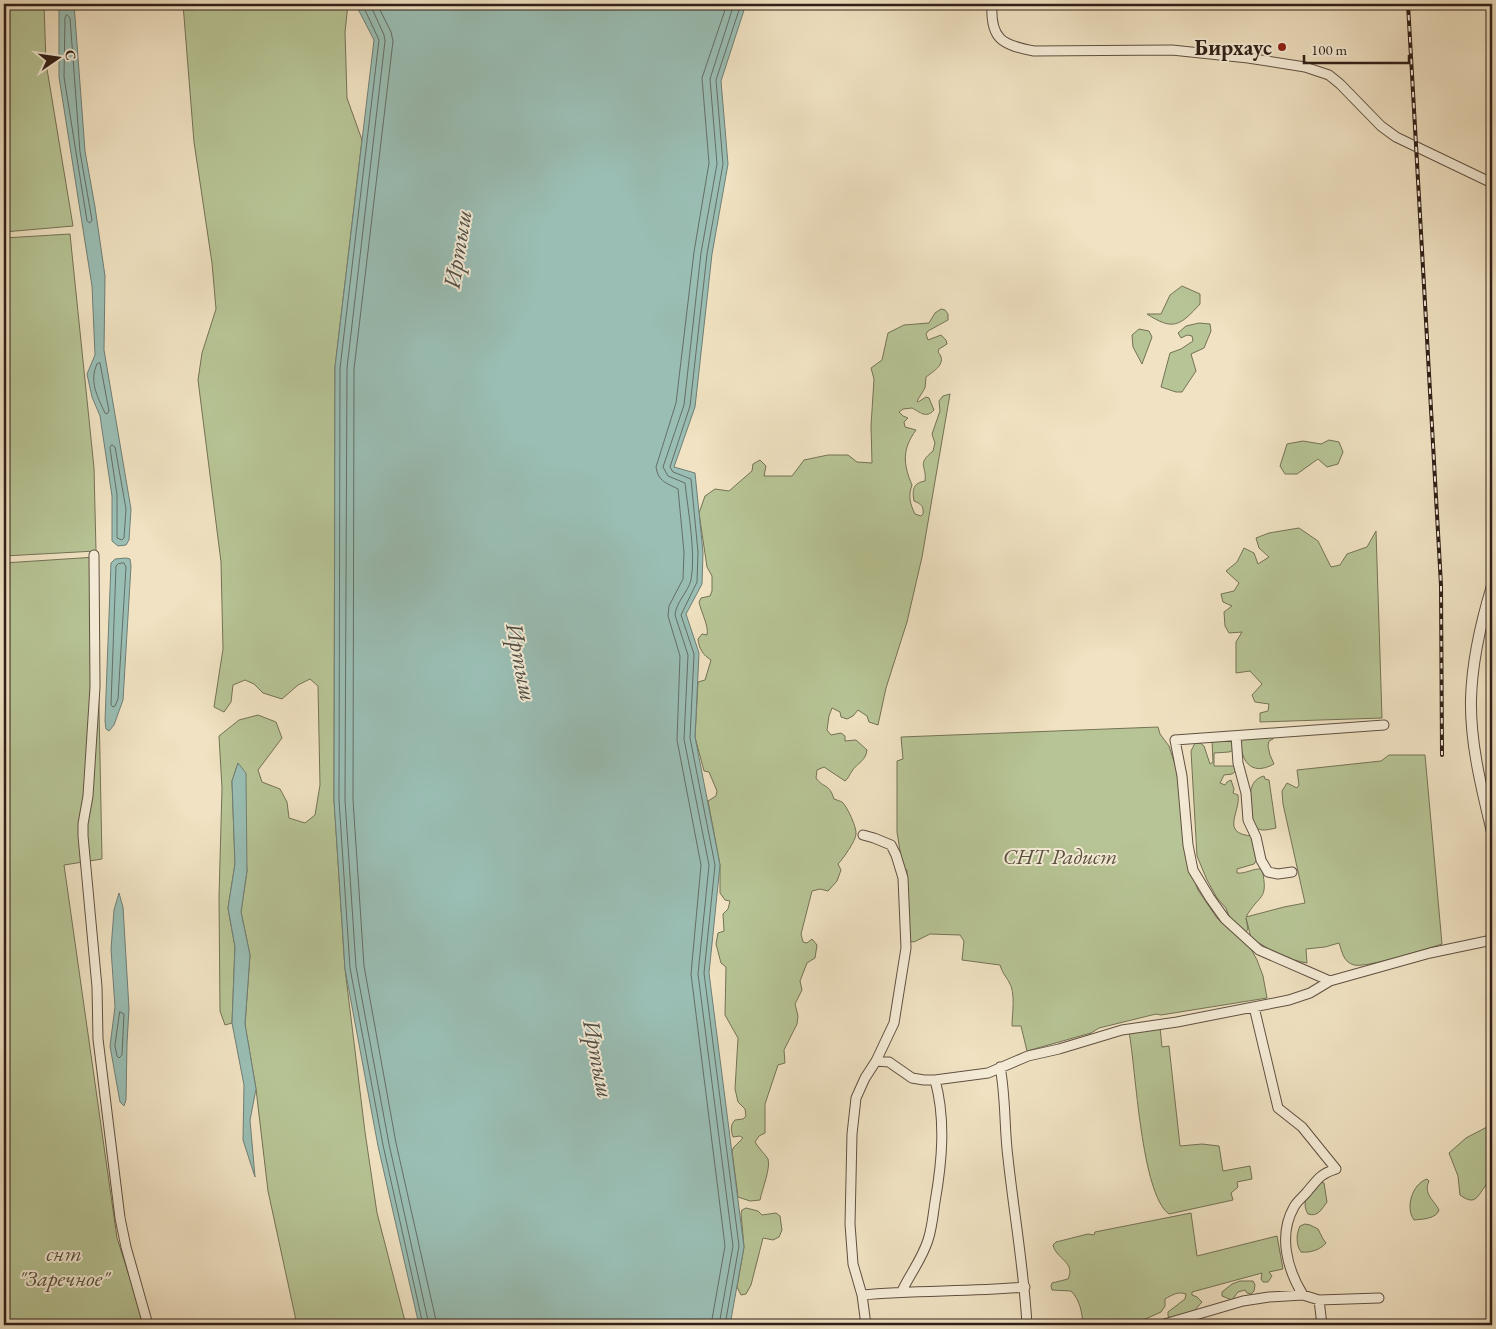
<svg xmlns="http://www.w3.org/2000/svg" width="1496" height="1329" font-family="'EB Garamond',serif">
<style>
.green{fill:#b7c495;stroke:#747256}
.water{fill:#9abeb4;stroke:#707e76}
.lines{fill:none;stroke-linecap:round;stroke-linejoin:round}
.shore{stroke:#656e66;stroke-width:1}
.minor-casing{stroke:#605042;stroke-width:11}
.tertiary-casing{stroke:#605042;stroke-width:12}
.minor{stroke:#f5ecd7;stroke-width:9}
.tertiary{stroke:#f5ecd7;stroke-width:10}
.rail-casing{stroke:#301f18;stroke-width:4}
.rail{stroke:#f5ecd7;stroke-width:2;stroke-dasharray:5.5;stroke-linecap:butt}
.poi-dot{fill:#8f2418;stroke:#f5ecd7;stroke-width:2}
.labels{text-anchor:middle;dominant-baseline:central;stroke-width:4;stroke-linejoin:round;paint-order:stroke}
.poi-label{font-size:22px;font-weight:bold;fill:#301f18;stroke:#f5ecd7;text-anchor:end}
.park-label{font-size:22px;font-style:italic;fill:#58513e;stroke:#f5ecd7}
.water-label{font-size:24px;font-style:italic;fill:#504f47;stroke:#f5ecd7}
</style>
<rect width="100%" height="100%" fill="#f0e2c2"/>
<filter id="stains"><feTurbulence type="fractalNoise" baseFrequency=".004" numOctaves="4"/><feColorMatrix values="0 0 0 0 .2 0 0 0 0 .09 0 0 0 0 .02 0 0 0 .5 -.17"/></filter>
<radialGradient id="worn" r=".72"><stop offset=".6" stop-color="#630" stop-opacity="0"/><stop offset="1" stop-color="#630" stop-opacity=".3"/></radialGradient>
<path class="green" d="M4,4H44L46,63L73,226L4,232Z
M183,4H348L345,32L347,98L362,140L335,367L334,800L345,969L365,1132L377,1213L406,1325H297L268,1191L256,1089L245,1025L250,955L241,912L247,871L238,763L232,781L235,864L228,908L235,947L232,1023L225,1025L220,1011L219,897L222,788L219,736L239,720L258,715L276,722L282,738L258,770L262,782L280,789L287,802L289,818L305,823L315,815L320,785L318,686L310,679L298,685L282,699L263,693L254,684L245,680L233,685L231,702L224,712L214,707L223,649L221,562L198,380L202,353L216,309L212,263L194,142Z
M70,234L94,468L96,551L4,556V238Z
M1182,286L1200,294V304C1180,326 1173,331 1147,314H1161L1170,295Z
M941,309L945,310L948,314V320L928,331L926,334L928,340L941,335L946,340L947,344L939,349L938,352C948,363 934,371 926,377L925,388L917,401L918,402L926,397L929,398L934,410C926,419 920,412 912,408L903,409L899,412L903,416L908,418L904,422L905,427L916,430C902,449 903,464 912,485C908,496 910,504 915,514L921,516L923,514C924,506 921,504 914,501C912,490 913,483 925,481C927,465 916,465 933,451L935,443L932,434L940,411L939,401L943,396L950,394L922,557L907,622L886,688L878,725L869,722L867,716L858,710L853,716L847,719L841,717L840,712L832,708L829,716L827,730L831,735L841,733L845,736V741L856,740L867,750C866,761 857,763 852,771C849,775 849,778 845,781L824,767L817,770L816,778C824,789 829,783 834,799C837,800 840,801 842,802C847,806 857,828 856,834C856,840 843,859 838,864L841,870L837,881L828,891L820,889L812,891L801,934L803,942L807,943L812,939L817,945L815,958L807,963L800,981L802,990L795,1004L798,1016L797,1024L784,1050L785,1063L778,1065L765,1104V1133L759,1136L755,1142C759,1149 765,1154 768,1159C771,1167 762,1190 760,1200L750,1201L738,1197L732,1151L734,1147L743,1138L740,1136L733,1137C731,1131 730,1125 735,1120L743,1119L746,1116L745,1109L738,1102L735,1089L738,1038L725,1015L726,967L721,963L716,944L718,933L724,931L723,914L728,909L730,901L725,900L720,893V865L708,801L716,796L717,791L709,772L704,771L695,737L698,682L705,680L711,660C703,655 699,649 698,639L702,634L707,635C709,626 701,612 699,602L701,598L710,596L712,591V576L707,567L699,513L705,496L715,489L729,491L752,471L753,464L760,460L766,466L764,476H792L804,460L828,455H848L857,462L872,463L871,426L874,379L871,368L882,360L888,333L904,325L929,323L935,313Z
M1199,323L1210,324L1211,331L1204,348L1191,354L1196,371L1182,392H1176L1161,387L1170,353L1181,349L1193,341L1192,336L1187,335L1181,338L1178,333L1186,326Z
M1139,329L1149,331L1152,337L1142,364L1133,347L1132,335Z
M1329,440L1339,442L1343,452L1338,464L1327,467L1318,459L1297,474H1285L1280,466L1287,444L1303,441L1321,444Z
M1299,528L1318,541L1331,567L1340,565L1347,554L1367,547L1376,531L1382,718L1260,722V713L1268,711L1269,704L1255,702L1252,695L1262,684L1250,671L1236,673V642L1242,632L1229,633L1225,626L1224,612L1232,606L1223,602L1221,594L1234,591L1239,583L1226,571L1237,562L1244,548L1254,553L1258,564L1269,557L1259,548L1256,538L1269,533Z
M96,557L102,859L64,865L117,1238L145,1325H4V563Z
M1158,727L1160,734L1169,746L1179,777L1191,871L1198,890L1217,918L1251,949L1257,960L1263,976L1267,998L1161,1015L1156,1014L1099,1028L1091,1033L1027,1051L1021,1026H1012C1012,1015 1016,992 1009,982C1005,975 1003,974 1000,965L962,960L964,941L960,935L930,934L914,942L908,941L907,870L903,869L897,832V761L903,759L901,737Z
M1274,735L1273,739L1269,741L1268,746L1270,755L1274,764C1250,777 1241,760 1240,739Z
M1234,738V750L1229,752L1214,753V766H1237L1236,771L1232,774L1224,775L1220,783L1225,785L1227,782L1231,780L1234,789L1233,793L1238,795C1241,812 1219,834 1253,836L1258,858L1254,864L1237,869V873C1246,874 1253,868 1262,869C1269,902 1259,893 1246,917L1284,907L1305,903L1283,804L1282,791L1287,783L1297,788L1299,785L1297,770L1381,761L1389,755H1425L1442,944C1426,949 1367,968 1354,965C1343,962 1342,951 1339,943L1325,947L1306,949L1307,963C1287,960 1268,949 1251,938L1246,918L1248,929L1246,932L1231,922L1226,908L1217,898L1207,880L1197,856L1191,751L1195,743H1200L1204,746L1210,764L1213,762L1212,740Z
M1264,776L1265,779L1269,780L1276,828C1266,830 1258,833 1253,823C1251,807 1244,781 1264,776Z
M1160,1027L1162,1047L1169,1046L1180,1146L1202,1144L1219,1146L1223,1171L1250,1166L1252,1179L1237,1182L1238,1187L1231,1193L1233,1200L1169,1214C1141,1194 1136,1069 1129,1032Z
M1487,1127L1492,1129V1185H1486C1478,1195 1476,1207 1460,1195L1458,1176L1449,1153L1466,1138Z
M1427,1179L1429,1181C1423,1194 1434,1200 1439,1210C1436,1219 1423,1219 1414,1220C1405,1208 1412,1184 1427,1179Z
M1321,1182L1324,1183L1327,1202C1321,1210 1318,1217 1308,1214C1300,1201 1310,1188 1321,1182Z
M746,1208L758,1211L762,1215L776,1213L780,1216L782,1230L779,1237L773,1240L763,1238L751,1285L746,1294L741,1295L737,1287L744,1247L741,1213L742,1210Z
M1191,1213L1197,1256L1277,1236L1283,1269L1269,1272L1272,1276L1268,1282H1263L1261,1279L1262,1273L1192,1292V1295L1197,1297L1202,1302L1194,1311L1173,1319L1168,1316V1312L1185,1299L1186,1294C1178,1291 1172,1295 1165,1299V1306L1161,1312L1132,1325H1083C1082,1312 1080,1300 1071,1291L1052,1290L1051,1286L1052,1283L1068,1279C1076,1262 1056,1259 1053,1245L1056,1242L1088,1234L1094,1235L1095,1232Z
M1305,1224L1310,1225L1318,1229L1323,1239L1326,1243C1320,1250 1310,1253 1301,1252C1296,1245 1296,1234 1300,1226Z
M1240,1281H1253L1255,1285L1254,1291L1251,1294L1247,1293L1245,1290L1238,1292L1232,1300L1222,1296V1292L1232,1284Z"/>
<path class="water" d="M59,4H74L85,151L95,207L105,276L104,350L131,509L129,540L126,545L118,546L112,541V496L100,416L92,397L87,374L95,355L92,286L59,77Z
M359,4H746L721,81L728,164L712,254L695,407L674,467L695,473L703,552L702,584L686,614L699,653L695,737L720,865L709,973L744,1247L730,1325H419L378,1146L345,969L334,800L335,367L374,40L358,9Z
M126,558L130,559L131,566L123,700L114,725L109,731L106,729L105,721L111,563L115,559Z
M238,763L246,773L247,871L241,912L250,955L245,1024L256,1089L250,1120L255,1177L243,1140L244,1085L232,1023L235,947L228,908L235,864L232,781Z
M119,893L123,907L129,1009L127,1043L126,1100L124,1106L120,1102L110,1046L115,1007L111,949L114,910Z"/>
<g class="lines">
<path class="shore" d="M363,4L364,8L379,40L340,368L339,800L350,968L383,1145L423,1325
M370,4L384,35L385,41L347,368L345,800L356,967L389,1144L429,1325
M377,4L391,32L393,41L354,369L353,800L364,966L396,1143L437,1325
M67,15L70,18L80,152L92,220L90,223L87,221L64,77L65,18Z
M100,363L109,411L107,414L105,413C97,396 89,381 97,364Z
M112,445L115,447L126,509L124,538L122,540L117,538V495L110,448Z
M124,563L126,567L118,699L115,706L113,707L111,705L116,566L118,564Z
M120,1012L124,1014L122,1055L119,1058L117,1056L115,1046Z
M711,1325L725,1246L691,974L701,865L677,740L680,656L668,616L669,606L683,579L684,552L678,489C667,483 658,482 656,467L676,403L694,252L709,163L702,78L727,4
M719,1325L733,1246L698,974L709,865L684,739L688,655L675,615C676,602 688,592 691,580C696,553 688,511 685,483L668,476L663,467L684,405L701,253L717,164L710,79L734,4
M725,1325L739,1246L704,973L715,865L690,738L694,654L681,615L697,582L698,552L691,479L673,472L670,467L690,406L707,254L723,164L716,80L741,4"/>
<defs>
<path id="minor" d="M992,4C990,39 1002,45 1034,51L1172,50L1248,58L1305,67L1329,75L1340,84L1381,126L1396,137L1492,183
M94,555L95,687L88,796L83,824V836L97,987L98,1039L120,1218L126,1247L148,1325
M1236,736L1238,763L1246,793L1248,820L1256,837L1261,860L1268,872L1278,874L1292,872
M863,835L874,838L891,845L896,855L903,878L906,948L894,1023L876,1061L865,1078L856,1098L852,1134L850,1224L853,1264L862,1295L866,1325
M1330,981L1259,950L1225,919L1210,898L1193,870L1188,845L1182,776L1175,740L1384,725
M1254,1007L1278,1108L1302,1127L1336,1169C1320,1174 1318,1179 1307,1192C1303,1197 1297,1201 1294,1207C1278,1235 1287,1269 1303,1295
M876,1061L889,1062L912,1078L924,1080H935L988,1073L1028,1056L1059,1049L1122,1030L1177,1022L1289,1000L1310,993L1330,981L1430,953L1492,940
M1000,1067C1006,1097 1004,1128 1008,1158C1014,1214 1024,1269 1027,1325
M902,1291C910,1274 922,1259 928,1240C932,1228 933,1215 935,1202C942,1162 946,1120 935,1080
M862,1295C916,1290 971,1292 1025,1287
M1319,1300L1322,1325
M1161,1325L1243,1301L1269,1297L1303,1295L1319,1300L1379,1298"/>
<path id="tertiary" d="M1492,586C1481,622 1472,662 1471,699C1470,744 1482,790 1492,832"/>
</defs>
<use href="#minor" class="minor-casing"/>
<use href="#tertiary" class="tertiary-casing"/>
<use href="#minor" class="minor"/>
<use href="#tertiary" class="tertiary"/>
<defs>
<path id="rail" d="M1408,4L1441,585L1442,755"/>
</defs>
<use href="#rail" class="rail-casing"/>
<use href="#rail" class="rail"/>
</g>
<circle class="poi-dot" cx="1282" cy="47" r="5"/>
<g class="labels">
<g class="poi-label">
<text x="1272" y="47">Бирхаус</text>
</g>
<g class="park-label">
<text x="1060" y="856">СНТ Радист</text>
<text x="64" y="1253">снт<tspan x="64" dy="25">"Заречное"</tspan></text>
</g>
<g class="water-label">
<text transform="translate(457 249) rotate(-81)">Иртыш</text>
<text transform="translate(522 662) rotate(79)">Иртыш</text>
<text transform="translate(599 1059) rotate(79)">Иртыш</text>
</g>
</g>
<rect width="1496" height="1329" fill="none" stroke="#f0e2c2" stroke-width="20"/>
<rect x="5" y="5" width="1486" height="1319" fill="none" stroke="#301f18" stroke-width="2.5"/>
<rect x="10" y="10" width="1476" height="1309" fill="none" stroke="#301f18"/>
<g transform="translate(58 58) rotate(77)" stroke="#f5ecd7" stroke-width="4" paint-order="stroke">
<path d="M0-4L9 19L0 12L-9 19Z" fill="#301f18"/>
<text y="-8" font-size="14" font-weight="bold" text-anchor="middle" fill="#301f18">С</text>
</g>
<path d="M1304 55v8h105v-8" fill="none" stroke="#301f18" stroke-width="2.5"/>
<text x="1311" y="55" font-size="15" fill="#301f18" stroke="#f5ecd7" stroke-width="4" paint-order="stroke">100 m</text>
<rect width="100%" height="100%" filter="url(#stains)"/>
<rect width="100%" height="100%" fill="url(#worn)"/>
</svg>
